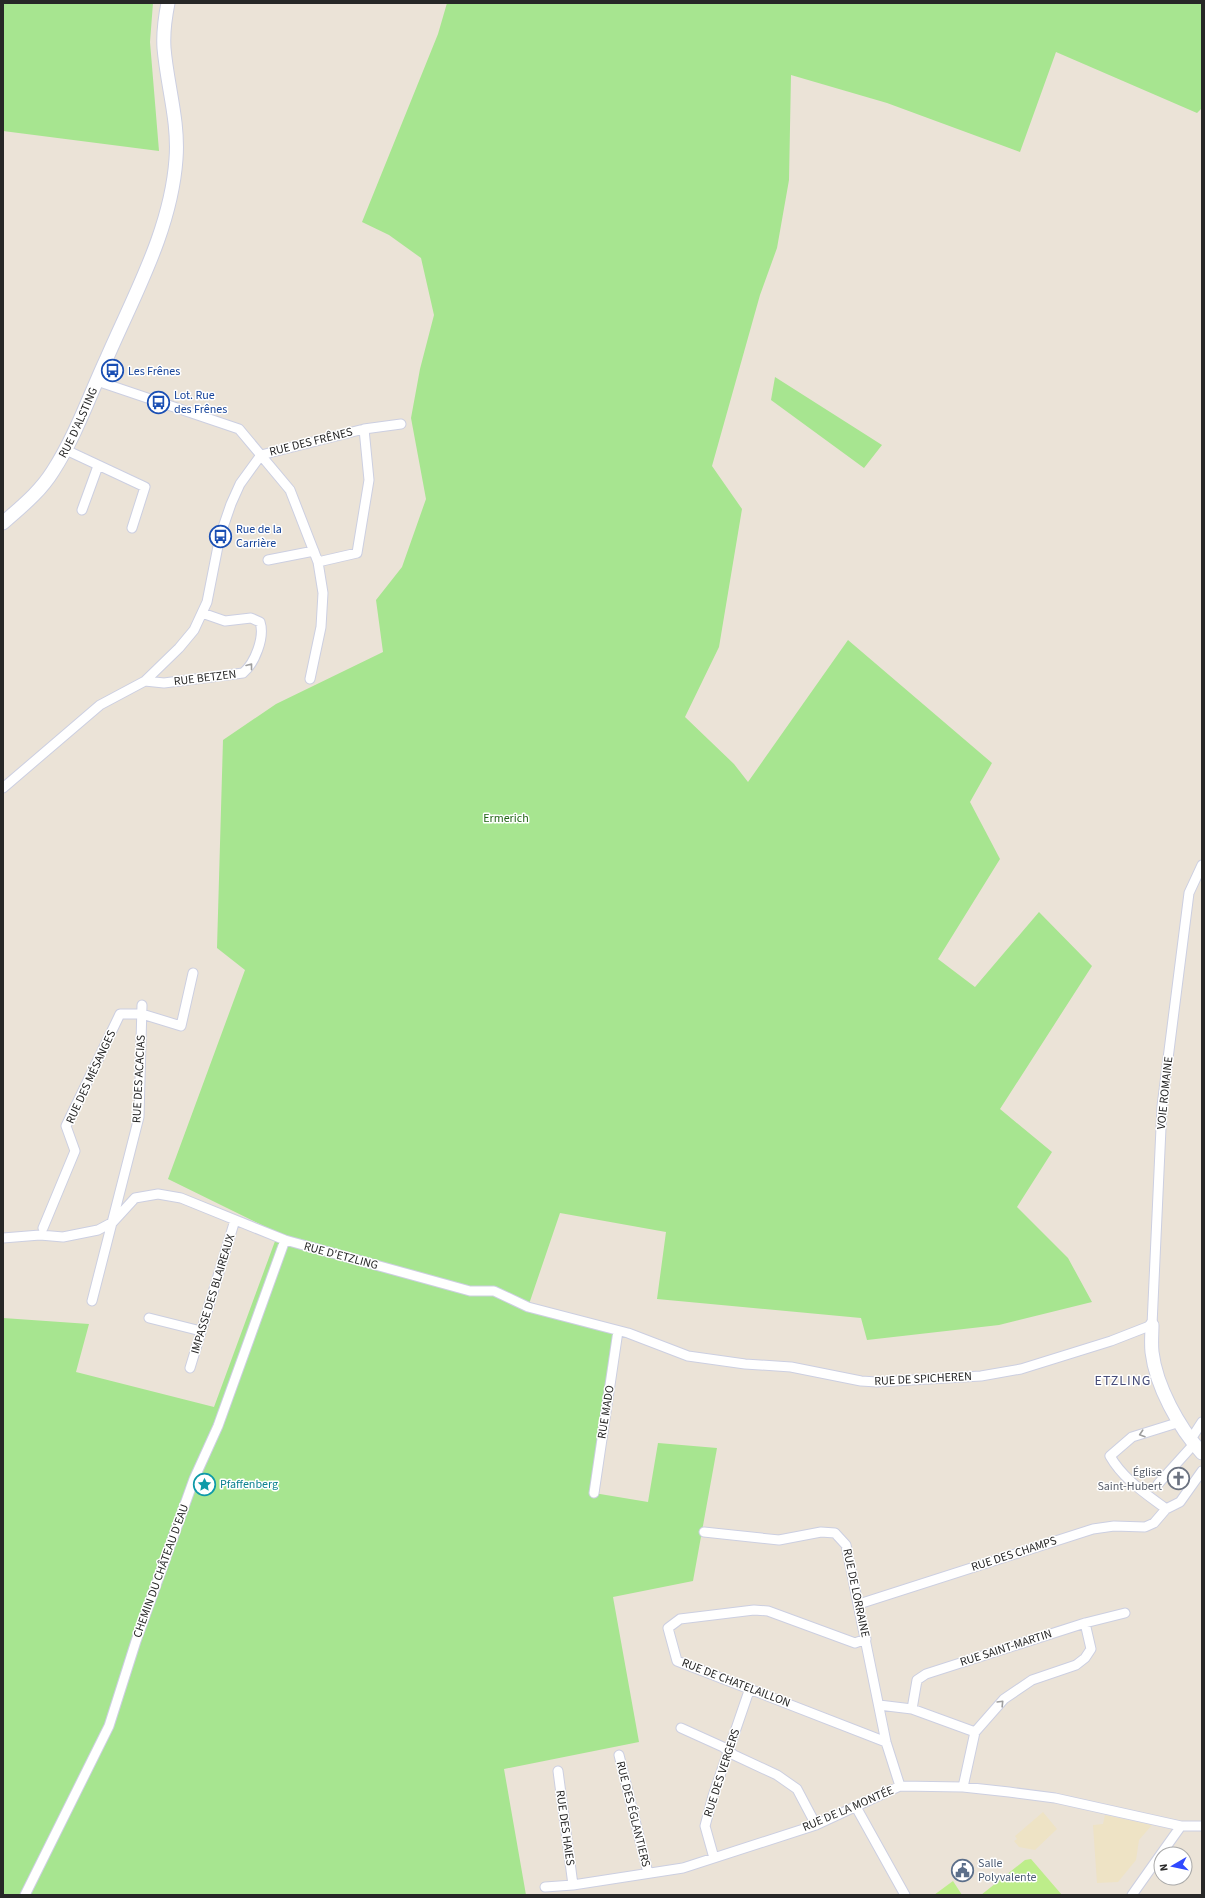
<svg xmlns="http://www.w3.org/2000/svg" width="1205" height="1898" font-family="'Source Sans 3',sans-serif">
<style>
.education{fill:#eee3c5}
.green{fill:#a7e590}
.pitch{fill:#bded8a}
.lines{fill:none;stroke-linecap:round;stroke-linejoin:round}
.street-casing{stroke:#cccfe1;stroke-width:11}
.secondary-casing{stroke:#cccfe1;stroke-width:15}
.street{stroke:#fff;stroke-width:9}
.secondary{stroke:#fff;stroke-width:13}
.oneway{stroke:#9e9e9e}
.labels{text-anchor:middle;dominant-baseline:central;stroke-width:3;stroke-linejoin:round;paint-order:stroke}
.transit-label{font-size:12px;fill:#164399;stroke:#fff;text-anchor:start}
.street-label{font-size:12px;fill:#272727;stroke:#fff}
.park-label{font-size:12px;fill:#216515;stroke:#fff}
.worship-label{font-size:12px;fill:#5b616d;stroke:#fff;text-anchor:end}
.culture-label{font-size:12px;fill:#0d838f;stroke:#fff;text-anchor:start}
.service-label{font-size:12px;fill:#4e5e75;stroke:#fff;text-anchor:start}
.quarter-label{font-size:14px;letter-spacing:1px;fill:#464c79;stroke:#fff}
</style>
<rect width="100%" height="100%" fill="#ebe3d7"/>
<path class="education" d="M1043,1812L1057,1829L1035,1850L1019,1847L1014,1841L1017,1839L1015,1836Z
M1105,1815L1152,1825L1139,1840L1136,1860L1118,1882L1097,1883L1093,1825L1103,1824Z"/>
<path class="green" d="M3,3H153L150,42L159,151L3,131Z
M447,3H1202V108L1197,113L1056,52L1020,152L887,103L791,75L789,180L777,248L760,295L712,466L742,509L719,647L685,717L734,764L748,782L848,640L992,763L970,802L1000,859L938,959L975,987L1039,912L1092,966L1000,1109L1052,1152L1017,1207L1068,1258L1092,1302L999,1325L867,1340L861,1318L657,1299L666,1232L560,1213L528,1307L618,1331L594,1493L648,1502L658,1443L717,1448L693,1581L613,1597L639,1742L504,1769L526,1895H3V1318L89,1324L76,1372L214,1407L278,1233L168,1179L245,970L217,948L223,740L276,704L383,652L376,600L402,567L426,499L411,418L420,369L434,315L421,258L389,235L362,222L438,34Z
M775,377L882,445L864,468L771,400Z"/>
<path class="pitch" d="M1031,1859L1062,1895H981L1025,1860Z
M953,1881L962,1895H934Z"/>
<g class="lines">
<defs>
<path id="street" d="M97,381L239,429L290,490L318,562L323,593L321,627L310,679
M66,450L145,487L132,528
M261,455L364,429L401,424
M82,510L98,466
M268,560L314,551
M318,562L357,553L369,480L364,429
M145,681L164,683L243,673C255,663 265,637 260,622L251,618L225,621L202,613
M3,788L100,705L145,681L179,648L194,630L207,602L220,536L231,504L240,484L261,455
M43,1228L75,1151L66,1126L120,1014H142L181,1026L193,973
M3,1238L40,1235L63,1237L98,1230L113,1222L135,1198L158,1194L181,1198L285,1240L470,1291H494L528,1307L628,1333L688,1356L745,1364L791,1367L861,1381L877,1382L981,1376L1021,1369L1111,1341L1152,1325L1162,1106L1189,893L1202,865
M92,1301L139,1117L142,1005
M149,1318L201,1331
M190,1368L235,1220
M1191,1439L1202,1422
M1158,1484L1194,1444
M594,1493L618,1331
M1166,1509C1145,1493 1123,1479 1110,1456L1132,1437L1180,1422
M704,1532L779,1540L821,1532L835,1533L846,1545L886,1742L900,1786
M859,1604L1093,1529L1114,1526L1145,1527L1154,1523L1166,1509L1180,1502L1202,1471
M866,1639L855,1643L768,1611L754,1610L680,1619L668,1628L677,1661L886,1742
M879,1705L912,1709L975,1732
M912,1709L917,1680L926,1674L1085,1623L1125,1613
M681,1728L723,1747L734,1755L777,1775L797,1789L816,1825
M619,1755L648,1873
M558,1771L573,1885
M963,1787L975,1732L1004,1699L1032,1680L1076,1665L1085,1658L1091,1649L1085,1623
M856,1807L905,1895
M1161,1854L1181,1826
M714,1858L705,1826L713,1796L750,1688
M545,1887L573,1885L683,1868L816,1825L900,1786L963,1787L1009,1792L1055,1798L1181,1826H1202
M25,1895L109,1726L136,1641L194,1479L218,1426L285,1240
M1132,1895L1161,1854"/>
<g id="secondary">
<path id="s1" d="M3,523C21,507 40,492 53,471C75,437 89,397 106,360C134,295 171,230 176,159C179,121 167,85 164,48C163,33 165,18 168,3"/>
<path d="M1152,1325C1152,1333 1151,1343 1152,1352C1156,1386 1179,1428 1202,1453"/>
</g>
</defs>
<use href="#street" class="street-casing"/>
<use href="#secondary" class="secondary-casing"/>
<use href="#street" class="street"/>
<use href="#secondary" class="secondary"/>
</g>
<defs><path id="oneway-chevron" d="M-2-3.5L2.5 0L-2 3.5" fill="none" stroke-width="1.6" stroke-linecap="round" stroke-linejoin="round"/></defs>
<g class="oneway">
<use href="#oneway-chevron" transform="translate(250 666) rotate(-52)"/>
<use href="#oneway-chevron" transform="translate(1142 1434) rotate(162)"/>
<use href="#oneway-chevron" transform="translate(1001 1703) rotate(-46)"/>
</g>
<defs>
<symbol id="bus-ring" viewBox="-11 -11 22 22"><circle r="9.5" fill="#fff" stroke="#1a4fb4" stroke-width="1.5"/><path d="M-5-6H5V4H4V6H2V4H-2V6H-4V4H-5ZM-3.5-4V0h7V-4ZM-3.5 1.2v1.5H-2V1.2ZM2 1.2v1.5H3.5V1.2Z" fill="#1a4fb4"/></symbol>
<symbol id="church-ring" viewBox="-11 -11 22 22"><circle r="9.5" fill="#fff" stroke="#6b7280" stroke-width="1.5"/><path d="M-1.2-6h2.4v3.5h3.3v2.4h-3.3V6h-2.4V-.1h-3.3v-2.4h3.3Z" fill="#6b7280"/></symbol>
<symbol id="sight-ring" viewBox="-11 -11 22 22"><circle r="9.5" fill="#fff" stroke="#0f9aa8" stroke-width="1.5"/><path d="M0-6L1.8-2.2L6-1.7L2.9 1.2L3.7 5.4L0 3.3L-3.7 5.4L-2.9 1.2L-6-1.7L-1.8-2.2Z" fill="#0f9aa8"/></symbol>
<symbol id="civic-ring" viewBox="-11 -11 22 22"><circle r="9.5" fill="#fff" stroke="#5c6f8a" stroke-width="1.5"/><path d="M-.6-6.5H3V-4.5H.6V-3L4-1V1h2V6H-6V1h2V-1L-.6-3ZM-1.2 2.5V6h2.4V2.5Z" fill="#5c6f8a"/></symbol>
</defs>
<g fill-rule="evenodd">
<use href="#bus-ring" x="100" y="358" width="25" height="25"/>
<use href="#bus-ring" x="146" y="390" width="25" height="25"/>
<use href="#bus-ring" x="208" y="524" width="25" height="25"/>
<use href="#church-ring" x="1166" y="1466" width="25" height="25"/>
<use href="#sight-ring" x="192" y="1472" width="25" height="25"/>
<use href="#civic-ring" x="950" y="1858" width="25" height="25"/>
</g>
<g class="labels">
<g class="transit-label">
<text x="128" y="371">Les Frênes</text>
<text x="174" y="395">Lot. Rue<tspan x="174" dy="14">des Frênes</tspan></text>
<text x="236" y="529">Rue de la<tspan x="236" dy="14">Carrière</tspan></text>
</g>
<g class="street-label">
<text stroke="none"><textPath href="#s1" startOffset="127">RUE D'ALSTING</textPath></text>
<text transform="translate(311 442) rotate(-14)">RUE DES FRÊNES</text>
<text transform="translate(205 678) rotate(-7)">RUE BETZEN</text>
<text transform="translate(91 1077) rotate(-65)">RUE DES MÉSANGES</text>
<text transform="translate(139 1079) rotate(-87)">RUE DES ACACIAS</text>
<text transform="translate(1165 1093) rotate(-84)">VOIE ROMAINE</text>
<text transform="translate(341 1256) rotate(15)">RUE D'ETZLING</text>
<text transform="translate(213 1294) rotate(-73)">IMPASSE DES BLAIREAUX</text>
<text transform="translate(923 1379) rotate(-3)">RUE DE SPICHEREN</text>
<text transform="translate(606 1412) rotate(-81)">RUE MADO</text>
<text transform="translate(1014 1554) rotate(-18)">RUE DES CHAMPS</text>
<text transform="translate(161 1571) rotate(-70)">CHEMIN DU CHÂTEAU D'EAU</text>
<text transform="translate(856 1593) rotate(78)">RUE DE LORRAINE</text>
<text transform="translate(1006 1648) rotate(-18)">RUE SAINT-MARTIN</text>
<text transform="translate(736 1683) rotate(21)">RUE DE CHATELAILLON</text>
<text transform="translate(722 1773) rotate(-72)">RUE DES VERGERS</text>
<text transform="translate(848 1809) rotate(-23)">RUE DE LA MONTÉE</text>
<text transform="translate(633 1814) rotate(76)">RUE DES ÉGLANTIERS</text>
<text transform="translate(565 1828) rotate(82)">RUE DES HAIES</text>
</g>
<g class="park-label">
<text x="506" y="818">Ermerich</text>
</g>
<g class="worship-label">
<text x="1162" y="1472">Église<tspan x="1162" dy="14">Saint-Hubert</tspan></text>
</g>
<g class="culture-label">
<text x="220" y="1484">Pfaffenberg</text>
</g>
<g class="service-label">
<text x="978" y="1863">Salle<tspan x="978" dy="14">Polyvalente</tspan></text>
</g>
<g class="quarter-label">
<text x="1123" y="1381">ETZLING</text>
</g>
</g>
<rect width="1205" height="1898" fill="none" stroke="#272727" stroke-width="8"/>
<g transform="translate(1173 1866) rotate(261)"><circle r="19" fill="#ffffff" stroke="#a9a9a9"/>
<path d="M0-3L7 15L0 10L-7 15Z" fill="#3049ff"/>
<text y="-6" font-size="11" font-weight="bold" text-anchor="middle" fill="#272727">N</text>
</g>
</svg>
